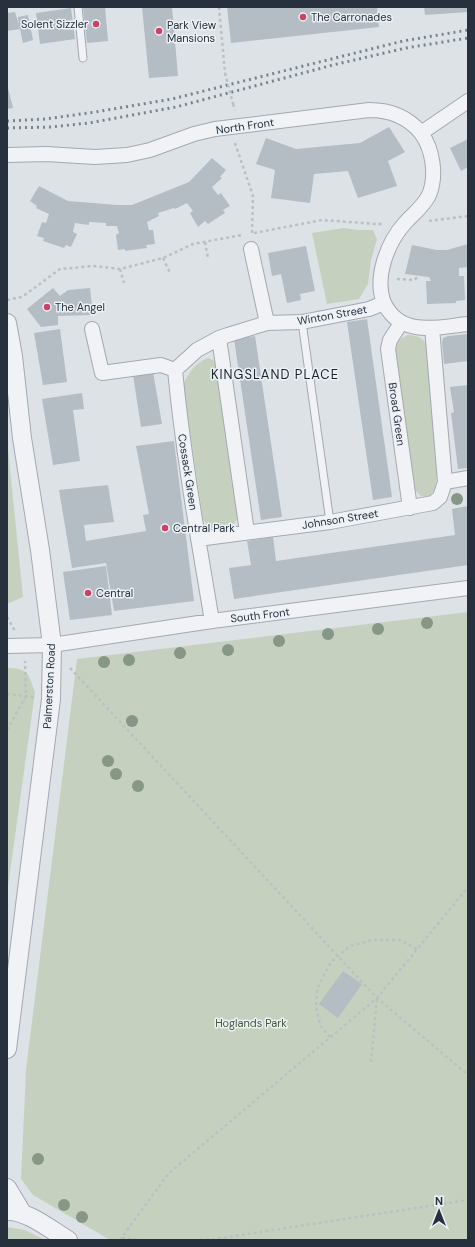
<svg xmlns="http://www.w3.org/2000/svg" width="475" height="1247" font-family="'DM Sans',sans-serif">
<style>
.green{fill:#c5d1be}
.building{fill:#b4bcc4}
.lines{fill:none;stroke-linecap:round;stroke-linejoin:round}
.service-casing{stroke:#a3a9b1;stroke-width:9}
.minor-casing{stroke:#a3a9b1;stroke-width:16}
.tertiary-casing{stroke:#a3a9b1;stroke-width:20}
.path{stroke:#bcc0c5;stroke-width:2.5;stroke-dasharray:3 3;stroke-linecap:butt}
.service{stroke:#f0f2f5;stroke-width:7}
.minor{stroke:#f0f2f5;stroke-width:14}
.tertiary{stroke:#f0f2f5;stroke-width:18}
.rail{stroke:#778391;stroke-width:3;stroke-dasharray:2 4;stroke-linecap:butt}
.path-bridge{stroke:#bcc0c5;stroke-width:2.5;stroke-dasharray:3 3;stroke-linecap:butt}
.tree{fill:#869785}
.poi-dot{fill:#cd4164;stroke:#ecf1f5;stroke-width:1.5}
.labels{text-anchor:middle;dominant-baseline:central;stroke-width:3;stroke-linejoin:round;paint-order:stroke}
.poi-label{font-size:11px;fill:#27313e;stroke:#ecf1f5;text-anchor:start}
.street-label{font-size:11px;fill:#27313e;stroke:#ecf1f5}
.park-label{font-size:11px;fill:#3f5934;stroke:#ecf1f5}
.quarter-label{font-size:13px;letter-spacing:1px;fill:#19222e;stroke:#ecf1f5}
</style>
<rect width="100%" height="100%" fill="#dde2e7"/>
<path class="green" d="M344,228L358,230H373L377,239L371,260L368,284L359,299L327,304L312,233Z
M409,335C419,336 423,338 428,347L437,477L435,488L429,497L421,496L415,490L395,356C396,344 397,339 409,335Z
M208,358L215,361L239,515C234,526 232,526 222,528C212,530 208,527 203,519L183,385C189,372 194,364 208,358Z
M7,439L23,597L7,604Z
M468,612V1240H110L33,1195L21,1179L26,1070L77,659Z
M7,668C29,668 28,674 35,692L7,894Z
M7,1227L25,1230L45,1240H7Z"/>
<path class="building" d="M93,7H105L108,41L87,43L83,8Z
M142,7H172L178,76L149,78Z
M227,7H377L379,27L231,43Z
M424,7H468V12L425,15Z
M71,8L75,39L40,44L36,13Z
M15,12L19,25L18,17L28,15L33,40L23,43L20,29L7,31V13Z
M7,84L13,108L7,109Z
M389,127L405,152L388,161L397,186L358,198L348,171L314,174L310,203L271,198L275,170L256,164L266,138L296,149L360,143Z
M468,139V167L461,171L450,148Z
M212,158L226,170L220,177L222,178L212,187L218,195L221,193L230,206L223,210L225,213L208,224L205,221L198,227L190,213L193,211L187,203L175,209L174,208L158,213L159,216L147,222L149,230H153L155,244L146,245L147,248L125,251V249L118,250L116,235L119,233L117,226H106V223L89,222V225L75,223L73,232L77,234L71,247L66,245L64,248L43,241L44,238L37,236L42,222L46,223L49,214L36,208L37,206L30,201L39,186L68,201L117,205H132L189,182Z
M468,244V267L459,268V276H464L465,300L456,301V303L427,304L426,281H431L429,277L405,274L412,245L437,250H447Z
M306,246L315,291L300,294L301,300L287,303L281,274L272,276L268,253Z
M53,288L60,296L68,290L90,288L93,315L58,316V325L41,327L27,309Z
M367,319L392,497L373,500L347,322Z
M60,329L67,382L43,385L34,333Z
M468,334V361L444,364L442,342L443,338L448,336Z
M255,336L282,517L261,520L234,339Z
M153,372L162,424L141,427L133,375Z
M468,385V468L458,469L451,413L454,412L450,387Z
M82,393L84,409L73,410L80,461L53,465L42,399Z
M174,441L194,601L114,611L106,563L72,568L59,490L108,485L114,522L84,525L86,541L146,531L143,515L149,514L136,446Z
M468,506V565L234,599L229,568L251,565L247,541L273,537L276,561L455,535L452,509Z
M106,566L112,615L70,620L63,572Z
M343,971L362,984L338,1018L319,1004Z"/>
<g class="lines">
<defs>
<path id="service" d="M78,7L83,58
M302,322L330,522"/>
<path id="minor" d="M7,155L46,154L95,157L127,155L150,150L194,134L215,129L369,110C389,110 408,117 421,133L468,101
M251,249L267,323
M384,303C374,278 387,243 405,223C413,214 423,207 429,195C437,176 433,149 421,133
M401,323L390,340L388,349L410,508
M432,328L445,482
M92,329L102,373L161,365L175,370
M219,338L247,532
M175,370L197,350L219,338L228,335L267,323L302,322L369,309L384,303C401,338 438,327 468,324
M175,370C183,454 198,538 212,621
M198,539L330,522L433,503L440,497L445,482L468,478
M7,646L52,645L212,621L468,588"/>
<path id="tertiary" d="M7,323L13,356L22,438L40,550L52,645L51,699L7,1049
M7,1188L22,1213
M7,1211C27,1210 51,1230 68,1240"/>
</defs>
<use href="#service" class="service-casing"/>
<use href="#minor" class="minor-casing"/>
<use href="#tertiary" class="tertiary-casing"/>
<path class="path" d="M219,7L225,73
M233,104L235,110
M235,143L253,196L252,235
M429,221L468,216
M254,233L322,220L377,224H384
M205,242L208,258
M163,258L170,273
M120,269L124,283
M397,279L414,280L419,276
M7,300L22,297L60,269L94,266L120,269L163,258L193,244L242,235
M7,617L15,631
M70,668L377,998L468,1075
M7,694L34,697
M7,730L26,696L25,661
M330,1037L320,1025L316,1006L317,990L323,977L331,962L350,946L373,940H400L417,949
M371,1062L377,998
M122,1238L140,1240
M120,1240L168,1174L377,998L468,887
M200,1240L215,1239L468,1200"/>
<use href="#service" class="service"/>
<use href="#minor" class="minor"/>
<use href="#tertiary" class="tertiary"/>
<path class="rail" d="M7,121L46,119L95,112L172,99L403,41L468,30
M7,128L51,127L89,123L176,107L333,65L406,48L468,38"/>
<path class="path-bridge" d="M225,73L233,104"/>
</g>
<g class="tree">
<circle cx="457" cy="499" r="6"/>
<circle cx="427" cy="623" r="6"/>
<circle cx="378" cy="629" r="6"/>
<circle cx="328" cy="634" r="6"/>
<circle cx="279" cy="641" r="6"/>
<circle cx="228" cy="650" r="6"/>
<circle cx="180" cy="653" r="6"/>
<circle cx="129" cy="660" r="6"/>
<circle cx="104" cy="662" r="6"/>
<circle cx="132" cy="721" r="6"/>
<circle cx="108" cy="761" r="6"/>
<circle cx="116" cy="774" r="6"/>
<circle cx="138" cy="786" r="6"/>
<circle cx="38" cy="1159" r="6"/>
<circle cx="64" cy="1205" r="6"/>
<circle cx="82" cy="1217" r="6"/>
</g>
<g class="poi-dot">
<circle cx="303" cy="17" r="4"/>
<circle cx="96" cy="24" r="4"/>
<circle cx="159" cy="31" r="4"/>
<circle cx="47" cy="307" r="4"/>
<circle cx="165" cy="528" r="4"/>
<circle cx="88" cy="593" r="4"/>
</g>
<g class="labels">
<g class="poi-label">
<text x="311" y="17">The Carronades</text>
<text x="88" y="24" text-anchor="end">Solent Sizzler</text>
<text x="167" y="25">Park View<tspan x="167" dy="13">Mansions</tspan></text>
<text x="55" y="307">The Angel</text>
<text x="173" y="528">Central Park</text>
<text x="96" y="593">Central</text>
</g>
<g class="street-label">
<text transform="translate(245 126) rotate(-8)">North Front</text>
<text transform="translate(332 315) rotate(-10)">Winton Street</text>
<text transform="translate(397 414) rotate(82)">Broad Green</text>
<text transform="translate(188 472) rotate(81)">Cossack Green</text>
<text transform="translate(340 519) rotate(-9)">Johnson Street</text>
<text transform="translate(260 615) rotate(-7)">South Front</text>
<text transform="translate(49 686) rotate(-87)">Palmerston Road</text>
</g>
<g class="park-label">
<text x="251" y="1023">Hoglands Park</text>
</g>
<g class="quarter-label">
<text x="275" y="374">KINGSLAND PLACE</text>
</g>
</g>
<rect width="475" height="1247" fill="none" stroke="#27313e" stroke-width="16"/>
<g transform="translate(439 1211)" stroke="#ecf1f5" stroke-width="3" paint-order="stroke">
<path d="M0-3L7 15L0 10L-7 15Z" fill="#27313e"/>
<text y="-6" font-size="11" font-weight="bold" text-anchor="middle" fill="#27313e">N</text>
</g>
</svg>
